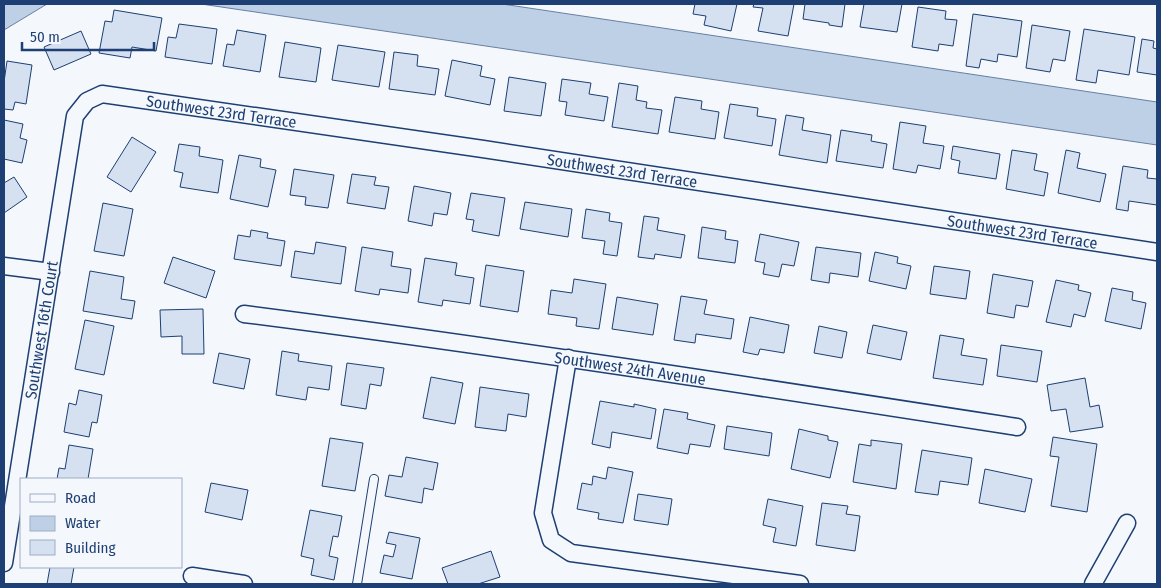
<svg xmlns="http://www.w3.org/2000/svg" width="1161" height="588" font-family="'Fira Sans Condensed',sans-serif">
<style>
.water{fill:#bed0e5;stroke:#687fa3}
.building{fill:#d5e0f0;stroke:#1d3f73}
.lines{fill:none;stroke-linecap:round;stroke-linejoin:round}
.service-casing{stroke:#1d3f73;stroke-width:10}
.minor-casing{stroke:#1d3f73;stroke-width:19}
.service{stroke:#f4f7fb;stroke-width:8}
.minor{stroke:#f4f7fb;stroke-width:16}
.labels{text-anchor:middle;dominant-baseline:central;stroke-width:4;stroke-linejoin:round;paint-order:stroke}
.street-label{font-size:16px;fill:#1d3f73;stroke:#f4f7fb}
</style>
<rect width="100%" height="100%" fill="#f4f7fb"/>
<path class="water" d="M4,4H47L4,30Z
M201,4H502L1157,102V145Z"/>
<path class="building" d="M695,4H737L731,31L704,25L706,16L693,14Z
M754,4H794L788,36L758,31L763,8L753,7Z
M805,4H845L842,27L829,25V23L803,19Z
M864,4H902L897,32L860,27Z
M918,7L946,11L945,19L957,20L953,46L939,44L938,51L912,47Z
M114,10L162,18L156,51L132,47L130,58L99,53L105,21L112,22Z
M973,14L1022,21L1017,57L998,54L997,62L981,59L979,68L966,66Z
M179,24L217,29L212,64L165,57L168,37L176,38Z
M1032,25L1070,31L1065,61L1053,59L1050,72L1026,68Z
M1084,29L1135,37L1129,75L1098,70L1096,83L1076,80Z
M237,30L266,35L260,72L223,66L227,44L234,45Z
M81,31L91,54L54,70L44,47Z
M1142,39L1154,41L1153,48L1157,49V75L1137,72Z
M285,42L321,48L316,82L279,77Z
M338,45L385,52L379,87L332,80Z
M394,52L418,55L417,66L439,69L435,95L389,89Z
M452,60L482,66L480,76L495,79L490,105L445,96Z
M7,61L32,65L26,104L15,102L13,110L4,109V82Z
M509,77L546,83L541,116L504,111Z
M562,79L591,83L589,94L608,97L604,121L565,115L567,102L559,101Z
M619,83L638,86L636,100L647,102L646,108L662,110L658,134L612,127Z
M675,97L702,101L701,109L719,112L715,139L669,132Z
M730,104L758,108L757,116L776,119L772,146L724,138Z
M786,115L804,118L802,130L831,135L827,163L779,155Z
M4,120L23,124L20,138L27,140L22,163L4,159Z
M900,122L926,126L923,143L944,146L940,169L918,165L916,173L893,169Z
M841,130L872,135L871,141L887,144L883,168L836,161Z
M132,137L156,152L131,192L107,177Z
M179,144L200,147L199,156L223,160L218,193L180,187L183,173L174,171Z
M953,146L1000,154L996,179L958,173L960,161L951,159Z
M1012,150L1037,154L1034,170L1048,173L1044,196L1006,189Z
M1066,150L1080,153L1077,168L1106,174L1100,202L1058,193Z
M239,155L261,159L260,167L276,170L268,207L230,199Z
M1123,166L1148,170L1147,178L1157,179V205L1129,201L1128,211L1116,209Z
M294,169L334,175L328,208L305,205L306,197L290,195Z
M352,174L376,177L374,185L389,187L385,209L347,203Z
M14,177L27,197L4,213V183Z
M414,186L451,193L447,215L434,213L432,226L408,221Z
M471,193L505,198L499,236L472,231L474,220L466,219Z
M525,202L572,209L568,237L520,229Z
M103,203L133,209L124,256L94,251Z
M586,209L610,213L609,221L622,223L617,256L603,254L605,241L582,238Z
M644,216L659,218L657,230L685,235L681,258L655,254L654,259L638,257Z
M702,227L726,231L725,239L738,241L735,263L698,258Z
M251,230L268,233L267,238L285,241L281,266L234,259L238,235L250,237Z
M760,234L799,242L794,266L782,264L779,277L763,274L765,263L755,261Z
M316,242L346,247L341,284L291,277L295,251L314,254Z
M362,247L393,252L391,266L411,269L408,293L380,289L379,295L355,291Z
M816,247L861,253L858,277L830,273L829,283L811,280Z
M875,252L898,257L897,263L911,266L906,289L869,281Z
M173,257L215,271L206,298L164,283Z
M425,258L457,263L455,275L474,278L470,304L443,300L442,306L418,302Z
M486,265L524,271L518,312L480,306Z
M934,266L970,271L966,299L930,294Z
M90,271L124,277L121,299L135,301L132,319L83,311Z
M993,274L1033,281L1028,307L1016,305L1014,318L987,313Z
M574,279L606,284L599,329L576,326L577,318L548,314L551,290L572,293Z
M1056,280L1079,285L1078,290L1091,293L1085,317L1074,314L1071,327L1046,322Z
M1112,288L1133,292L1132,300L1146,303L1141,329L1105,321Z
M681,296L707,300L704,314L734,319L731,339L696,334L695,343L674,340Z
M617,297L658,304L653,335L612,329Z
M203,309L204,354H182V336L161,337L160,310Z
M750,317L789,325L784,353L760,349L758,355L743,352Z
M85,320L114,326L104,375L75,369Z
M873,325L907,332L901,360L867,353Z
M819,326L847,332L842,358L814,353Z
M940,335L964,339L961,355L987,359L983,385L933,378Z
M1001,345L1042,351L1037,382L997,376Z
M282,351L299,354L298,361L332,366L329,390L308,387L306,400L276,395Z
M219,353L250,359L244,389L213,383Z
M347,363L384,368L381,386L370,384L366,409L341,405Z
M431,377L463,383L455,424L423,418Z
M1085,378L1090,407L1099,405L1103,427L1070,432L1066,409L1051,411L1047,385Z
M480,387L529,394L526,417L508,414L506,431L475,427Z
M79,390L102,395L97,423L92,422L89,437L64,432L69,403L76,405Z
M600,401L634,407V404L656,409L651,439L612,432L610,448L592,444Z
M664,409L688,413L687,419L715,425L710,447L690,444L688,454L657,448Z
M727,426L772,433L769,456L724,449Z
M799,429L828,436V440L838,442L830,478L791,469Z
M1053,437L1097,444L1087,512L1051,506L1059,457L1050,456Z
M330,438L363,443L355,491L322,486Z
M871,440L902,444L896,489L853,482L859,444L871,446Z
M69,445L93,449L88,479H57L59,468L65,469Z
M922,450L972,458L968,485L940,481L938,495L915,492Z
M406,457L438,463L433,490L424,488L422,503L385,496L389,475L402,477Z
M608,467L633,472L623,523L598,519L599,513L577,509L582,483L592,485L593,476L606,479Z
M985,469L1032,479L1025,512L979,503Z
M211,483L248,490L242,520L205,512Z
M638,494L672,499L668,525L634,520Z
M768,499L803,506L796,546L773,542L776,528L763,525Z
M822,503L848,506L846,514L860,516L855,551L816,545Z
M310,510L342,516L338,537L333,536L329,556L338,558L334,580L311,575L314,559L301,556Z
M389,532L420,538L412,579L380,573L384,555L393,557L396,545L386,543Z
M491,551L500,577L478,584H448L442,568Z
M50,567H74L71,584H47Z"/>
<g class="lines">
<defs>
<path id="service" d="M357,584L374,479"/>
<g id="minor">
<path d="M4,266L51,272"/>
<path id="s1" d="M244,314C502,347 759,387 1017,427"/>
<path d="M568,358L543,513L551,540L571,553L800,584"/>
<path id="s2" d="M4,563L75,116L87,101L102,94L483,149L1157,252"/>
<path d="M192,576L244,584"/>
<path d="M1093,584L1127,523"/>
</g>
</defs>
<use href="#service" class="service-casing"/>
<use href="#minor" class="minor-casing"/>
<use href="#service" class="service"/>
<use href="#minor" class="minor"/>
</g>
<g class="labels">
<g class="street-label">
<text stroke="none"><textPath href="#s2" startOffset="609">Southwest 23rd Terrace</textPath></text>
<text stroke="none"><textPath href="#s2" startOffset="1014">Southwest 23rd Terrace</textPath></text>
<text stroke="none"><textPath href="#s2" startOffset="1419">Southwest 23rd Terrace</textPath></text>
<text stroke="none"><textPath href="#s2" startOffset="236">Southwest 16th Court</textPath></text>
<text stroke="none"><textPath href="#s1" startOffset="390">Southwest 24th Avenue</textPath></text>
</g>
</g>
<rect width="1161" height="588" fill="none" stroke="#1d3f73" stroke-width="10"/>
<rect x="20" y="478" width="162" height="90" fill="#f4f7fb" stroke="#9eadc5"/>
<rect x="30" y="494" width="25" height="8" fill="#f4f7fb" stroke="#9eadc5"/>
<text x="65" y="503" font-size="15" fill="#1d3f73">Road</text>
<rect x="30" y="516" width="25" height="15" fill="#bed0e5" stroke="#9eadc5"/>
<text x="65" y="528" font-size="15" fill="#1d3f73">Water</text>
<rect x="30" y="540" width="25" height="15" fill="#d5e0f0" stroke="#9eadc5"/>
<text x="65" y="553" font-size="15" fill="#1d3f73">Building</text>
<path d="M22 42v8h132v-8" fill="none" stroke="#1d3f73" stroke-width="2.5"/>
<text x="30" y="42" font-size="15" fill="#1d3f73" stroke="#f4f7fb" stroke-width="4" paint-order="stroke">50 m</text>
</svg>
